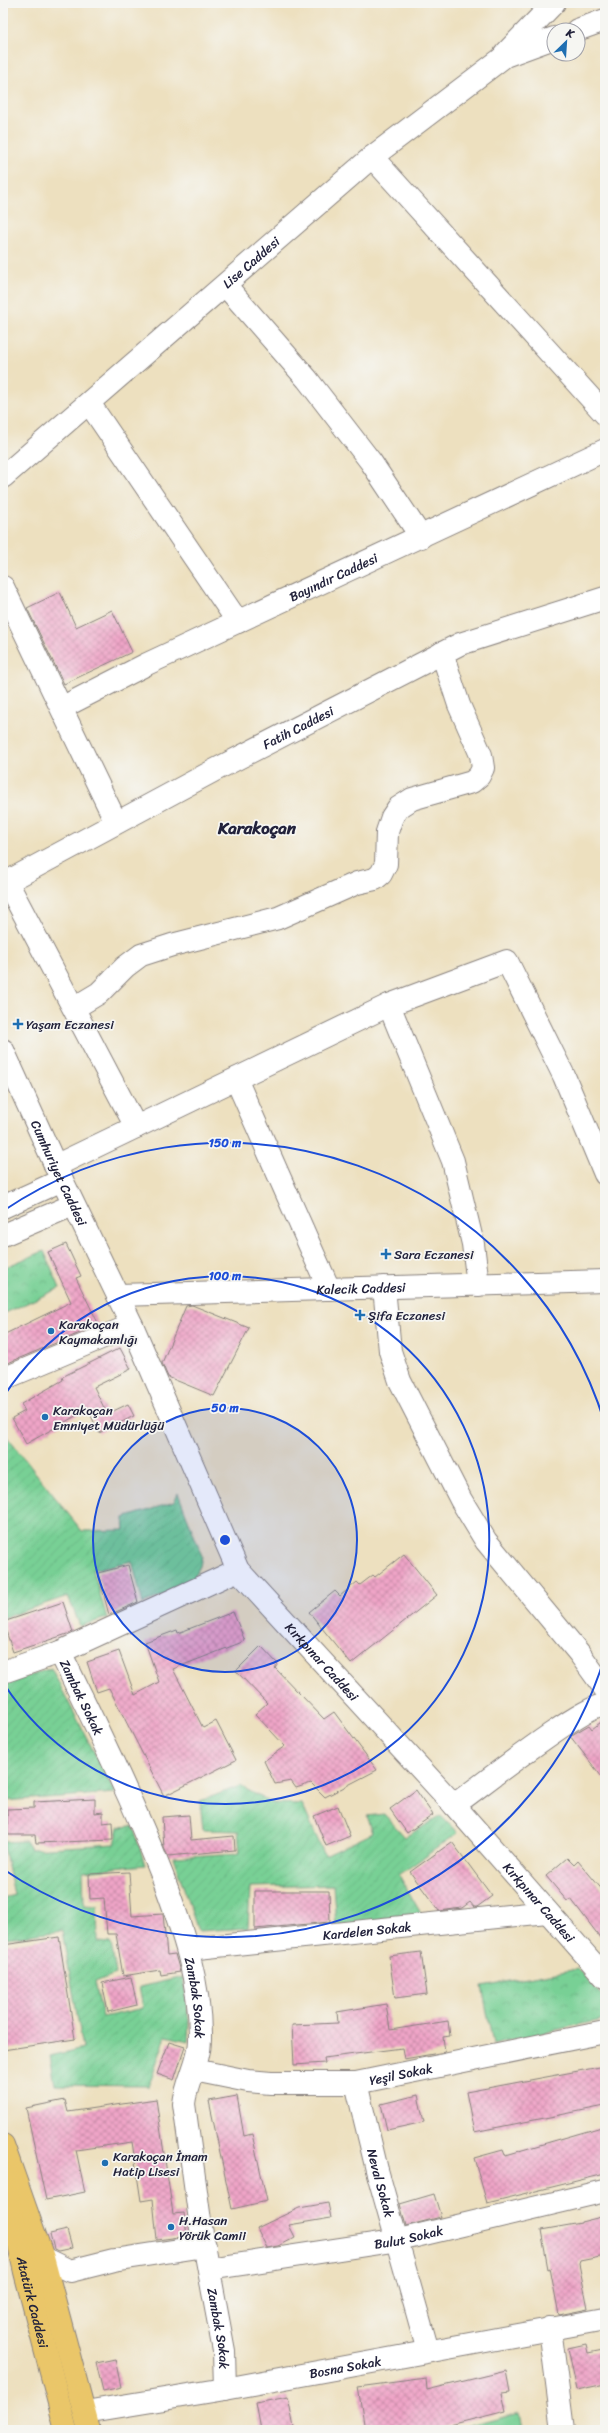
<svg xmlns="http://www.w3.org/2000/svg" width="608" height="2433" font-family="Sriracha,sans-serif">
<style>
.grass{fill:#78d095;stroke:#4d7968}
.park{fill:url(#park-crowns);stroke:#4d7968}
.garden{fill:url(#garden-furrows);stroke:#4d7968}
.building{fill:url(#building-cross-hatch)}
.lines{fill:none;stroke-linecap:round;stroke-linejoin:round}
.minor-casing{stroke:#88817d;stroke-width:24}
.major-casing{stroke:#88817d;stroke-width:24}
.minor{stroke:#fff;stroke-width:22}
.major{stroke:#eac669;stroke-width:22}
.ring{fill:none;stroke:#1d4ed8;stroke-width:2}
.poi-dot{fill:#1f6fb2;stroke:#f6f6f2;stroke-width:1.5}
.labels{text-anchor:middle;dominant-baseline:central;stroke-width:3.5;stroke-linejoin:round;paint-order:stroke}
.street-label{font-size:13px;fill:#22223b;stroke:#f6f6f2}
.poi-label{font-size:13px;fill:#22223b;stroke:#f6f6f2;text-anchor:start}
.district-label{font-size:17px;font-weight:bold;fill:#22223b;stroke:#f6f6f2}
.centre{fill:#1d4ed8;stroke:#f6f6f2;stroke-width:2}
.ring-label{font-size:12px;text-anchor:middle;font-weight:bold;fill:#1d4ed8;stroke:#f6f6f2;stroke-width:3.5;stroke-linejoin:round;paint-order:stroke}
</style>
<defs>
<pattern id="park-crowns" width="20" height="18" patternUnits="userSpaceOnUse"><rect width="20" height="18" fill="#78d095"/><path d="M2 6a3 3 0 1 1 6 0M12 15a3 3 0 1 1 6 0" fill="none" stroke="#68b281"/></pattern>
<pattern id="garden-furrows" width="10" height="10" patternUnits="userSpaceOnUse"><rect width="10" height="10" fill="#78d095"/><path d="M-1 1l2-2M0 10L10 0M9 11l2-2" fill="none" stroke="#68b281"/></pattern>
<pattern id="building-cross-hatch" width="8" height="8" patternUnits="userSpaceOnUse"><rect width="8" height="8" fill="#efa5c7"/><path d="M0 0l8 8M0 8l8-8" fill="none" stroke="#c186a3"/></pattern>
</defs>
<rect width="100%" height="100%" fill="#f6f6f2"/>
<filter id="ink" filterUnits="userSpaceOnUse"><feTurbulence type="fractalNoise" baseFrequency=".025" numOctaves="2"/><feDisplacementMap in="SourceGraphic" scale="8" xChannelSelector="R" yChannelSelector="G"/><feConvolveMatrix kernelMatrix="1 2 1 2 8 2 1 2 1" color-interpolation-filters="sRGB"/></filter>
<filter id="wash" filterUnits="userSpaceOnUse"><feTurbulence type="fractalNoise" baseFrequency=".012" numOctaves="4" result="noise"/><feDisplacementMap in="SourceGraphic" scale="16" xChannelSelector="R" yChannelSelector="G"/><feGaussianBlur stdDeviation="0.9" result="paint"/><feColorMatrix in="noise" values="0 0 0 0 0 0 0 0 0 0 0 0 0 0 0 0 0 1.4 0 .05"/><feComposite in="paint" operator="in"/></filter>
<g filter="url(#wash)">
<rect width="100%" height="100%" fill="#ede0bf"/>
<path class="grass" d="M520,2413L523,2430H454Z"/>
<path class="park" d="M44,1251L60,1288L3,1314V1268Z
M578,1969L605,1999V2019L493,2044L482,1986Z"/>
<path class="garden" d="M3,1432L82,1531L125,1530L124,1518L174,1502L178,1493L202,1556L200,1566L191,1583L143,1604L132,1561L93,1570L107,1618L80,1626L68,1596L3,1618Z
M51,1668L115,1793L3,1801V1685Z
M240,1786L272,1803L302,1804L325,1856L373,1833L367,1816L384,1814L405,1837L441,1816L458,1833L399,1875L423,1917L336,1926L333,1885L250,1887L248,1928L198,1931L173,1857L240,1853L238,1831L203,1830L200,1801Z
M133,1826L145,1865L83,1871L84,1905L97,1906L98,1942L111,1943L116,1974L95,1982L103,2017L143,2008L139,1987L183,1977L189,2021L188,2041L166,2036L149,2086L55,2085L50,2056L83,2048L62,1931L7,1938L3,1919V1898L14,1895L3,1842L26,1841L31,1849L115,1844L119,1827Z"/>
<g id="blocks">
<path class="building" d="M60,592L76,627L112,610L132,652L64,684L27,608Z
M66,1244L81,1276L76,1278L99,1325L3,1365V1335L71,1302L48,1252Z
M192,1305L249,1328L214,1396L168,1377L162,1363L186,1306Z
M120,1348L131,1369L94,1387L107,1414L128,1404L134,1416L99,1433L88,1409L26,1444L12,1418L25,1411L21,1404L63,1380L62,1377Z
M404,1554L437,1595L351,1664L309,1612L335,1591L340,1596L357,1582L360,1585L373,1575L375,1577Z
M128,1565L138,1602L109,1615L98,1573Z
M63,1602L73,1632L13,1652L3,1622Z
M233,1612L245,1641L173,1669L203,1728L216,1721L236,1760L164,1796L109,1688L97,1692L87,1662L119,1651L135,1695L159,1682L145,1642L177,1630L178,1633Z
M261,1646L278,1664L275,1668L324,1719L334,1712L377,1770L325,1797L311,1783L296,1788L291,1781L275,1784L264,1761L285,1746L255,1714L267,1703L236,1671Z
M605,1719V1781L570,1736L589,1725L592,1729Z
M416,1790L433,1815L407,1833L390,1809Z
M95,1799V1813L103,1812V1823L112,1822L113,1840L36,1843L35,1835H8L7,1809L34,1808V1802Z
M338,1806L350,1836L326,1846L314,1816Z
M189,1815L191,1840L234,1836L235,1850L168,1856L164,1848L162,1817Z
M452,1842L492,1896L477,1907H474L470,1902L462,1908L439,1911L410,1872Z
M567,1858L574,1865L578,1861L605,1893V1944L571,1899L567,1901L546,1876Z
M129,1872L132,1916L163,1914L167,1955L175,1954L180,1972L161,1975L160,1970L123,1976L116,1934H107L104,1898L90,1899L89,1874Z
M255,1891H329L330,1922L255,1929Z
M59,1937L75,2039L3,2050V1945Z
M421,1952L427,1994L395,1998L389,1956Z
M131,1977L137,2005L108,2012L102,1983Z
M386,2004L390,2030L448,2021L450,2036L443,2037L445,2052L404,2059L402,2048L324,2058L325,2063L294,2065L292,2025L338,2023L337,2012Z
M169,2042L185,2047L174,2080L157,2074Z
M605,2066V2106L474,2132L466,2092Z
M418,2095L424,2122L387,2130L381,2104Z
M237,2096L244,2136L252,2134L267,2201L232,2209L209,2101Z
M156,2099L173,2214L184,2213L187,2236L157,2240L153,2199L141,2201L132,2142L76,2150L85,2192L46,2200L26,2108L65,2100L68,2112Z
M605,2126V2174L487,2203L474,2158L503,2150L505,2155Z
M434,2194L441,2217L406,2226L400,2204Z
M328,2203L331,2218L289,2225L295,2237L278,2246L267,2248L257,2228L299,2208Z
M605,2216V2256L580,2261L579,2264L588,2309L559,2315L550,2268L548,2269L541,2230L581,2223V2222Z
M67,2230L72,2248L58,2251L54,2249L50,2234Z
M586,2344L588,2353L603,2350L605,2384L577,2390L568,2348Z
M115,2359L121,2387L103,2391L96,2363Z
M506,2371L510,2392L502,2393L506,2411L430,2430H365L358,2387L426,2378L427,2390Z
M288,2397L294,2428L261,2430L256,2403Z"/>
</g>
</g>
<g filter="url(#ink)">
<use href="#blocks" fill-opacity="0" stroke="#88817d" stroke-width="1"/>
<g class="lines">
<defs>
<g id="minor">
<path d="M577,30L605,20"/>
<path d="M505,54L554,3"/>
<path d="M372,157L605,414"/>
<path d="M226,286L307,379L371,462L421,537"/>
<path d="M89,403L238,622"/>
<path id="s1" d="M3,477L372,157L505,56L554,38"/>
<path d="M3,587L116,822"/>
<path id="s2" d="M63,707L147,664L605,450"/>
<path d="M7,882L136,1127"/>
<path id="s3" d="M3,884L215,770L460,644L605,598"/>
<path d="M389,1005L453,1161L473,1244L478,1285"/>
<path d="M74,1008L99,993L125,967L141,955L172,945L278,918L357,883L375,879L381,874L386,864L387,832L392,817L398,808L412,799L472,782L479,776L483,768L481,755L459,705L442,653"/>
<path id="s4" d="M3,1050L62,1180L132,1325L238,1570L454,1805L605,1977"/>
<path d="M236,1079L329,1289"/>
<path d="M55,1166L389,1005L507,961L564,1076L605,1174"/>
<path d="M3,1207L62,1180"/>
<path d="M3,1235L73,1205"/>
<path d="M384,1287L390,1351L400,1381L461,1500L486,1541L579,1653L605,1689"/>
<path id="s5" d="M118,1295L605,1281"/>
<path d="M3,1379L132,1325"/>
<path id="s6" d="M60,1652C96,1726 132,1799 162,1875C182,1928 201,1982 200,2040C200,2062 186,2081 184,2104L201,2228L224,2351L225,2389"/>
<path d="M3,1672L60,1652L238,1570"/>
<path d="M454,1805C477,1789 585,1703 605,1705"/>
<path id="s7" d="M188,1949L547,1912"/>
<path id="s8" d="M194,2070L248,2081L271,2083H356L605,2032"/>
<path id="s9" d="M356,2083L377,2170L428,2351"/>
<path d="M43,2258L70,2271L114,2260L205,2246"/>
<path id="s10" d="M209,2269L399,2240L605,2191"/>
<path d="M550,2328L563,2430"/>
<path id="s11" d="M85,2412L225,2389L605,2319"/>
</g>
<g id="major">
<path d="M3,2145L43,2258L89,2430"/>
<path id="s12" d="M8,2196L25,2272L66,2430"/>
</g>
</defs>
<use href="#minor" class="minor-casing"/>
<use href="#major" class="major-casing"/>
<use href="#minor" class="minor"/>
<use href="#major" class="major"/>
</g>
</g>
<circle cx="225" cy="1540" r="132" fill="#1d4ed8" fill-opacity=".12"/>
<g class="ring">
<circle cx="225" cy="1540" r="132"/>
<path d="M4 1396A264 264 0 1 1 4 1684"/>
<path d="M605 1656A397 397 0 0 1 3 1869M3 1211A397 397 0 0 1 605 1424"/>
</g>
<g class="poi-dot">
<path d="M16 1018h4v4h4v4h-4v4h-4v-4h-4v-4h4z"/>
<path d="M384 1248h4v4h4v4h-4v4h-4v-4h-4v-4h4z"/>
<path d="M358 1309h4v4h4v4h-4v4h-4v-4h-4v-4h4z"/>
<circle cx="51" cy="1331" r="4"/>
<circle cx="45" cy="1417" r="4"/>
<circle cx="105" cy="2163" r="4"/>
<circle cx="171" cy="2227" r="4"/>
</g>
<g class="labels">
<g class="street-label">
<text stroke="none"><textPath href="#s1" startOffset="328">Lise Caddesi</textPath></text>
<text stroke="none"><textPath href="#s2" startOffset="300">Bayındır Caddesi</textPath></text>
<text stroke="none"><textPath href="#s3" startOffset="334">Fatih Caddesi</textPath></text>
<text stroke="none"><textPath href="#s4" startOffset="135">Cumhuriyet Caddesi</textPath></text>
<text stroke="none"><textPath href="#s5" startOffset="243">Kalecik Caddesi</textPath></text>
<text stroke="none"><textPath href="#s4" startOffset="695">Kırkpınar Caddesi</textPath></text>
<text stroke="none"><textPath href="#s6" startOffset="50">Zambak Sokak</textPath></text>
<text stroke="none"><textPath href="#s4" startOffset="1019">Kırkpınar Caddesi</textPath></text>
<text stroke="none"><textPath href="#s7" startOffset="180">Kardelen Sokak</textPath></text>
<text stroke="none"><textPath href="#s6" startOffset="373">Zambak Sokak</textPath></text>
<text stroke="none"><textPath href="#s8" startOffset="209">Yeşil Sokak</textPath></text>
<text stroke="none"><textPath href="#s9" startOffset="103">Neval Sokak</textPath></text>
<text stroke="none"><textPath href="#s10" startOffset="202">Bulut Sokak</textPath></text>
<text stroke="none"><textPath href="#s12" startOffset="109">Atatürk Caddesi</textPath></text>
<text stroke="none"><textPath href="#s6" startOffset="709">Zambak Sokak</textPath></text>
<text stroke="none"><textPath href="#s11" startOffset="264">Bosna Sokak</textPath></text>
</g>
<g class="poi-label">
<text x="26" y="1024">Yaşam Eczanesi</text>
<text x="394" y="1254">Sara Eczanesi</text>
<text x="368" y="1315">Şifa Eczanesi</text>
<text x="59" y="1324">Karakoçan<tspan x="59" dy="15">Kaymakamlığı</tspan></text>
<text x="53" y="1410">Karakoçan<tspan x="53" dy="15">Emniyet Müdürlüğü</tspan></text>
<text x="113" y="2156">Karakoçan İmam<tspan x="113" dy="15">Hatip Lisesi</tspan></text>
<text x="179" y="2220">H.Hasan<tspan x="179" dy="15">Yörük Camii</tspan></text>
</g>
<g class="district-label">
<text x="257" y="828">Karakoçan</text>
</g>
</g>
<circle cx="225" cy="1540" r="6" class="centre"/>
<g class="ring-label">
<text x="225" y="1147">150 m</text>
<text x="225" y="1280">100 m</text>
<text x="225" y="1412">50 m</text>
</g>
<rect width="608" height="2433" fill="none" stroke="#f6f6f2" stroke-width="16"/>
<g transform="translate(566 42) rotate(25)"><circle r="19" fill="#f6f6f2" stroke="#a1a1a9"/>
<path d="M0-3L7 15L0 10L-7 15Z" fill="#1f6fb2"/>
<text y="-6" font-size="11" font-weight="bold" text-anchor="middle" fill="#22223b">K</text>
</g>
</svg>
